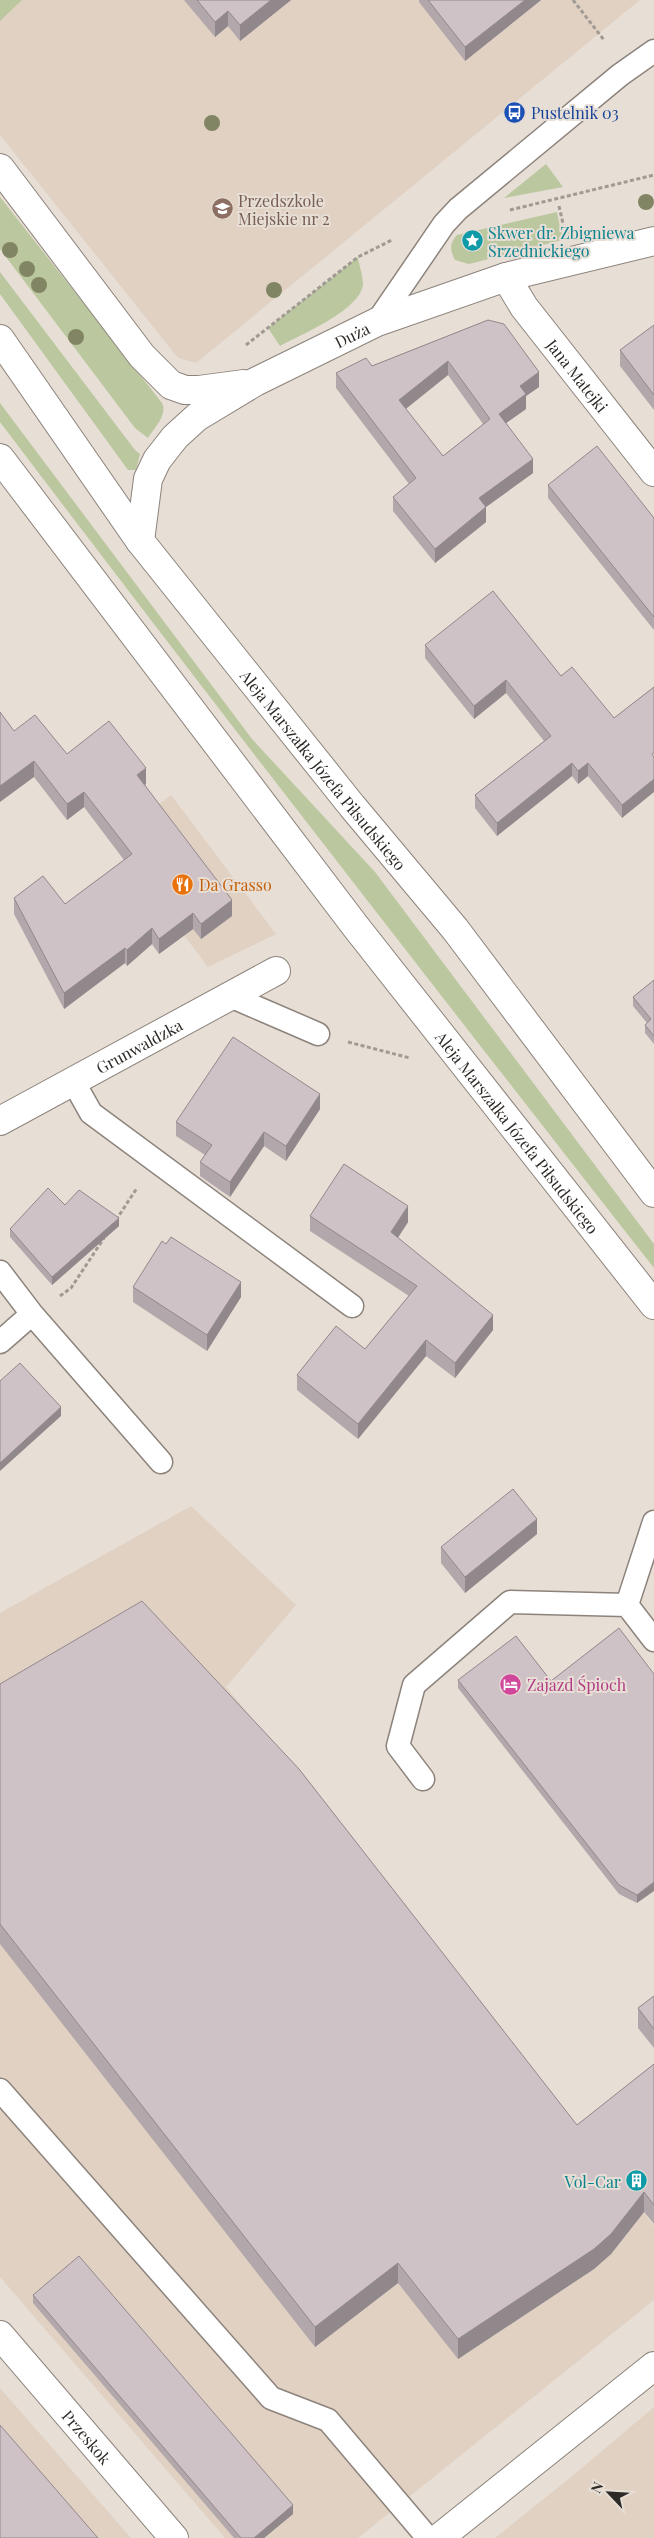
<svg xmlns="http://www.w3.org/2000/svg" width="654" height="2538" font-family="'Playfair Display',serif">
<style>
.built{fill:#e0d1c3}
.green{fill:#bbc89f}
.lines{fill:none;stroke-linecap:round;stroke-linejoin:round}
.service-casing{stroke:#8c837c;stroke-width:25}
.minor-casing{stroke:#8c837c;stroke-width:30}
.secondary-casing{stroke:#8c837c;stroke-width:30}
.path{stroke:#a19a93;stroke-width:3;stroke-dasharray:4 2.5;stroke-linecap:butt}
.service{stroke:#fff;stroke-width:22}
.minor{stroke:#fff;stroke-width:28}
.secondary{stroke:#fff;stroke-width:28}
.tree{fill:#828563}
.wall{fill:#b2a7ab;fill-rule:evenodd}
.shaded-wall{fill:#91888b}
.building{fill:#cfc2c7;stroke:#91888b;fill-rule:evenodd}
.labels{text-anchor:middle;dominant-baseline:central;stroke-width:4;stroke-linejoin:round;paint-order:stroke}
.transit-label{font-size:16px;fill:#164399;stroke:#e7ded5;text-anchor:start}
.education-label{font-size:16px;fill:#785e54;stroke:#e7ded5;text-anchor:start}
.culture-label{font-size:16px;fill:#0d838f;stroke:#e7ded5;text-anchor:start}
.street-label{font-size:16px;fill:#2d2926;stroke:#e7ded5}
.food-label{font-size:16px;fill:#c56008;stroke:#e7ded5;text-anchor:start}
.hotel-label{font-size:16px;fill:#b23c85;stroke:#e7ded5;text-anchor:start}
</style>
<rect width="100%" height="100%" fill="#e7ded5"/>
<path class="built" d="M0,0H640L196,363L178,358L0,135Z
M171,795L276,934L208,967L112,840Z
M191,1506L296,1605L226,1687L350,1836L654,2226V2300L358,2538H225L0,2277V1613Z
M0,2388L131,2538H0Z
M654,2407V2538H495L576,2473Z"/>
<path class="green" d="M0,0H22L0,21Z
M546,164L563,187L504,198Z
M0,197L162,403C168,415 154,428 148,438L135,428L0,249Z
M557,212L561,232L569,230L570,238L469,264L455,260C450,250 449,244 457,235Z
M358,257C359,265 363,276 363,284C361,310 300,335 280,346L268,328Z
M0,272L135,450L140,454L136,470H128L0,294Z
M0,403L252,739L375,872L654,1244V1268C434,987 215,706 0,422Z"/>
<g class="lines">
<defs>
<path id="service" d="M377,322L444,224L458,209L620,75L654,51
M230,996L318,1034
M73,1081L91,1113L352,1306
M0,1272L32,1314L0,1342
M32,1314L161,1462
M654,1522L627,1605L654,1640
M423,1779L398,1746L414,1685L510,1602L627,1605
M0,2090L271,2398L328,2420L428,2538"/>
<g id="minor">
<path d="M0,168L142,356L171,385L185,390H199L244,384"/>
<path id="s1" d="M506,277L524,307L654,472"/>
<path id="s2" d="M140,541L148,479L157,460L175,437L197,417L255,382L377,322L506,277L654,241"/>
<path id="s3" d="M0,1121L276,971"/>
<path id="s4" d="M0,2335L174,2538"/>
<path d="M439,2538L654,2366"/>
</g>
<g id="secondary">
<path id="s5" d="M0,339L140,541L352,806L455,929L654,1193"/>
<path id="s6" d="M0,458L356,927L654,1305"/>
</g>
</defs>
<use href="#service" class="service-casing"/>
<use href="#minor" class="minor-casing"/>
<use href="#secondary" class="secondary-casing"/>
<path class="path" d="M573,0L604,40
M559,206L564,228
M510,210L654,175
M246,345L358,257L392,240
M348,1042L410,1058
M116,1220L137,1188
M60,1296L71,1288L104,1238"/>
<use href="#service" class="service"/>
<use href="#minor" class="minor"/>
<use href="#secondary" class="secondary"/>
</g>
<g class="tree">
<circle cx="212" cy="123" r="8"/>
<circle cx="646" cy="202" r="8"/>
<circle cx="10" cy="250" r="8"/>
<circle cx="27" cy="269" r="8"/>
<circle cx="39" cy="285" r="8"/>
<circle cx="274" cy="290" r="8"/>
<circle cx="76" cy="337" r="8"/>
</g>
<path class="wall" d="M184,0H291L240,41L228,26L215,37Z
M419,0H541L465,61L419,2Z
M488,320L539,387L526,396V409L506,423L533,473L486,507V522L435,563L393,511V497L409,484L336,388V373L372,366ZM448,375L483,424L443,456L406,409Z
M654,325V410L620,366V350Z
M548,485L654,518V630L548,498Z
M425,645L561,676L614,718L654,687L622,818L588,776L578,784L572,776L497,836L475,808V795L544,741L506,693L474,719L425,658Z
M14,731L67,754L146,784L145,785L232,916L201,939L193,929L159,954L152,944L127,966L125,963L64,1009L14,914V898L65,904L124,860L84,807L67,820L34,777Z
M654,980V1044L645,1033V1025L647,1023L633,1006V997Z
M320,1109L286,1161L264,1146L230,1197L200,1176V1162L205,1155L176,1136V1122Z
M65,1205L119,1226L52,1285L10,1237V1229Z
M310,1216L408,1222L398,1238L493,1330L455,1378L426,1356L358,1439L297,1390V1375L365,1349L409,1296L310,1231Z
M133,1287L241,1297L207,1351L133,1302Z
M537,1534L465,1593L441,1563V1547Z
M654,1674L637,1903L619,1894L458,1688V1680L551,1681Z
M0,1684L577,2125L654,2064V2224L644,2212L611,2254L594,2269L458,2359L398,2283L315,2347L0,1944Z
M654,1996V2048L638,2028V2008Z
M33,2295L293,2514L264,2538H234L33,2303Z"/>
<path class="shaded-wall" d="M271,0H291L240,41V25Z
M525,0H541L465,61V47Z
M228,11V26L215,37V22Z
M448,361V375L399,414V400Z
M539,372V387L526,396V409L499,428V414L520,386Z
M533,459V473L486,507V522L435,563V549L479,498Z
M506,680V693L474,719V706Z
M34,761V777L0,802V786Z
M572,763V776L497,836V823Z
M588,763V776L578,784V771Z
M146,768V784L137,791V775Z
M654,779V792L622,818V805Z
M84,792V807L67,820V804Z
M232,900V916L201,939V924Z
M193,913V929L159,954V939Z
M152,928V944L127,966V950Z
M125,948V963L64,1009V993Z
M320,1094V1109L286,1161V1146Z
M264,1132V1146L230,1197V1182Z
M408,1206V1222L391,1248V1232Z
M119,1218V1226L52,1285V1277Z
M241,1282V1297L207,1351V1335Z
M493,1315V1330L455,1378V1363Z
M426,1340V1356L358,1439V1424Z
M61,1407V1416L0,1471V1463Z
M537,1519V1534L465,1593V1577Z
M654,1882V1891L637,1903V1895Z
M644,2192V2212L611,2254L594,2269L458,2359V2339Z
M398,2263V2283L315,2347V2327Z
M293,2505V2514L264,2538H254Z"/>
<path class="building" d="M197,0H271L240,25L228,11L215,22Z
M428,0H525L465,47Z
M488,320L504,324L539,372L520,386L526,394L499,414L533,459L479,498L486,507L435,549L393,497L416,478L336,373L366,358L372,366ZM448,361L490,419L443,456L399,400Z
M654,325V395L620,350Z
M597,446L654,518V617L548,485Z
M493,591L561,676L572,667L614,718L654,687V753L652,754L654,757V779L622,805L588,763L578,771L572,763L497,823L475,795L551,736L506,680L474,706L425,645Z
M0,712L14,731L35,715L67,754L109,721L146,768L137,775L232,900L201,924L193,913L159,939L152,928L127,950L125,948L64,993L14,898L43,876L65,904L132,854L84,792L67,804L34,761L0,786Z
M654,980V1036L645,1025L651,1019L633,997Z
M233,1037L320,1094L286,1146L264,1132L230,1182L200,1162L212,1145L176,1122Z
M344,1164L408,1206L391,1232L493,1315L455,1363L426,1340L358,1424L297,1375L336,1326L365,1349L417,1286L310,1216Z
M48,1188L65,1205L79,1190L119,1218L52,1277L10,1229Z
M171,1237L241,1282L207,1335L133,1287L162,1241L166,1244Z
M20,1363L61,1407L0,1463V1381Z
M513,1489L537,1519L465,1577L441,1547Z
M142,1601L299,1769L577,2125L654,2064V2205L644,2192L611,2234L594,2249L458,2339L398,2263L315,2327L0,1924V1684Z
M619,1628L654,1674V1882L637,1895L619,1885L458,1680L516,1636L551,1681Z
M654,1996V2029L638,2008Z
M79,2256L293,2505L254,2538H241L33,2295Z
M0,2425L98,2538H0Z"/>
<defs>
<symbol id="bus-disc" viewBox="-11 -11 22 22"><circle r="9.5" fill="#1a4fb4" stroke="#e7ded5"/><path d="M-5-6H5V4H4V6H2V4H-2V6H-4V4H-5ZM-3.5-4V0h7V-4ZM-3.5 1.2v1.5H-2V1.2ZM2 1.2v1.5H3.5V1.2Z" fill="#fff"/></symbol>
<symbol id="school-disc" viewBox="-11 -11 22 22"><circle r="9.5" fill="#8d6e63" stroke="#e7ded5"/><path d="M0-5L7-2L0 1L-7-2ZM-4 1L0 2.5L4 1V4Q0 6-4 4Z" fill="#fff"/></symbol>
<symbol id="sight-disc" viewBox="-11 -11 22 22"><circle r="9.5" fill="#0f9aa8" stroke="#e7ded5"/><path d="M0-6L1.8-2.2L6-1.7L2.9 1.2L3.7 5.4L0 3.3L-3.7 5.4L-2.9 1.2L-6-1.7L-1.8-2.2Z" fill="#fff"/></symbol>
<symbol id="restaurant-disc" viewBox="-11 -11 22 22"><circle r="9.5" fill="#e8710a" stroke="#e7ded5"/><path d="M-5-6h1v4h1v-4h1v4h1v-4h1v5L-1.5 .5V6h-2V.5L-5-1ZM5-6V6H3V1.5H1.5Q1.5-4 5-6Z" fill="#fff"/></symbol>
<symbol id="hotel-disc" viewBox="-11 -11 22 22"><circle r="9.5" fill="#d1479c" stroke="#e7ded5"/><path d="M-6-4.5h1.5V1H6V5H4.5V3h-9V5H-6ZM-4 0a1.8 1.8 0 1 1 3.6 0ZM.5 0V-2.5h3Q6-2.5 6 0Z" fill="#fff"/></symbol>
<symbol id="building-disc" viewBox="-11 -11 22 22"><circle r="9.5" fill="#0f9aa8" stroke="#e7ded5"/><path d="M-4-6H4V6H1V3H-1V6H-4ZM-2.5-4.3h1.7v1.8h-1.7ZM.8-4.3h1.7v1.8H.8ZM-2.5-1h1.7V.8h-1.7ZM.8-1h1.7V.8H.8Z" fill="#fff"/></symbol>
</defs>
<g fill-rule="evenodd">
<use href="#bus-disc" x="502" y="100" width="25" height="25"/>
<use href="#school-disc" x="210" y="196" width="25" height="25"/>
<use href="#sight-disc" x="460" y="228" width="25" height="25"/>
<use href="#restaurant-disc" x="170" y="872" width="25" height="25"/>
<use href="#hotel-disc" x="498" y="1672" width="25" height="25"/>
<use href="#building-disc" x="624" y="2168" width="25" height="25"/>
</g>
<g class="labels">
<g class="transit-label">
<text x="531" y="112">Pustelnik 03</text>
</g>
<g class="education-label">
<text x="238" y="200">Przedszkole<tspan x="238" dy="18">Miejskie nr 2</tspan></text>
</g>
<g class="culture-label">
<text x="488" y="232">Skwer dr. Zbigniewa<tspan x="488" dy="18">Srzednickiego</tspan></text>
<text x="621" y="2181" text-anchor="end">Vol-Car</text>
</g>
<g class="street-label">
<text stroke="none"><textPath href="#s2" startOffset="318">Duża</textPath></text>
<text stroke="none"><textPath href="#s1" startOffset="122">Jana Matejki</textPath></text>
<text stroke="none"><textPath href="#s5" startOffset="539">Aleja Marszałka Józefa Piłsudskiego</textPath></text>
<text stroke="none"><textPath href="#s3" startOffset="158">Grunwaldzka</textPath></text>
<text stroke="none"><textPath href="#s6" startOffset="850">Aleja Marszałka Józefa Piłsudskiego</textPath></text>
<text stroke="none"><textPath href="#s4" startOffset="134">Przeskok</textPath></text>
</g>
<g class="food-label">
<text x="199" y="884">Da Grasso</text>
</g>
<g class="hotel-label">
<text x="527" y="1684">Zajazd Śpioch</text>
</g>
</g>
<g transform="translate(609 2493) rotate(295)" stroke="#e7ded5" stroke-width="4" paint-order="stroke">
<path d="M0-4L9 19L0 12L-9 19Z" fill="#2d2926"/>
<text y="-8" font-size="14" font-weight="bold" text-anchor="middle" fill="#2d2926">N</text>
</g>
</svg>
